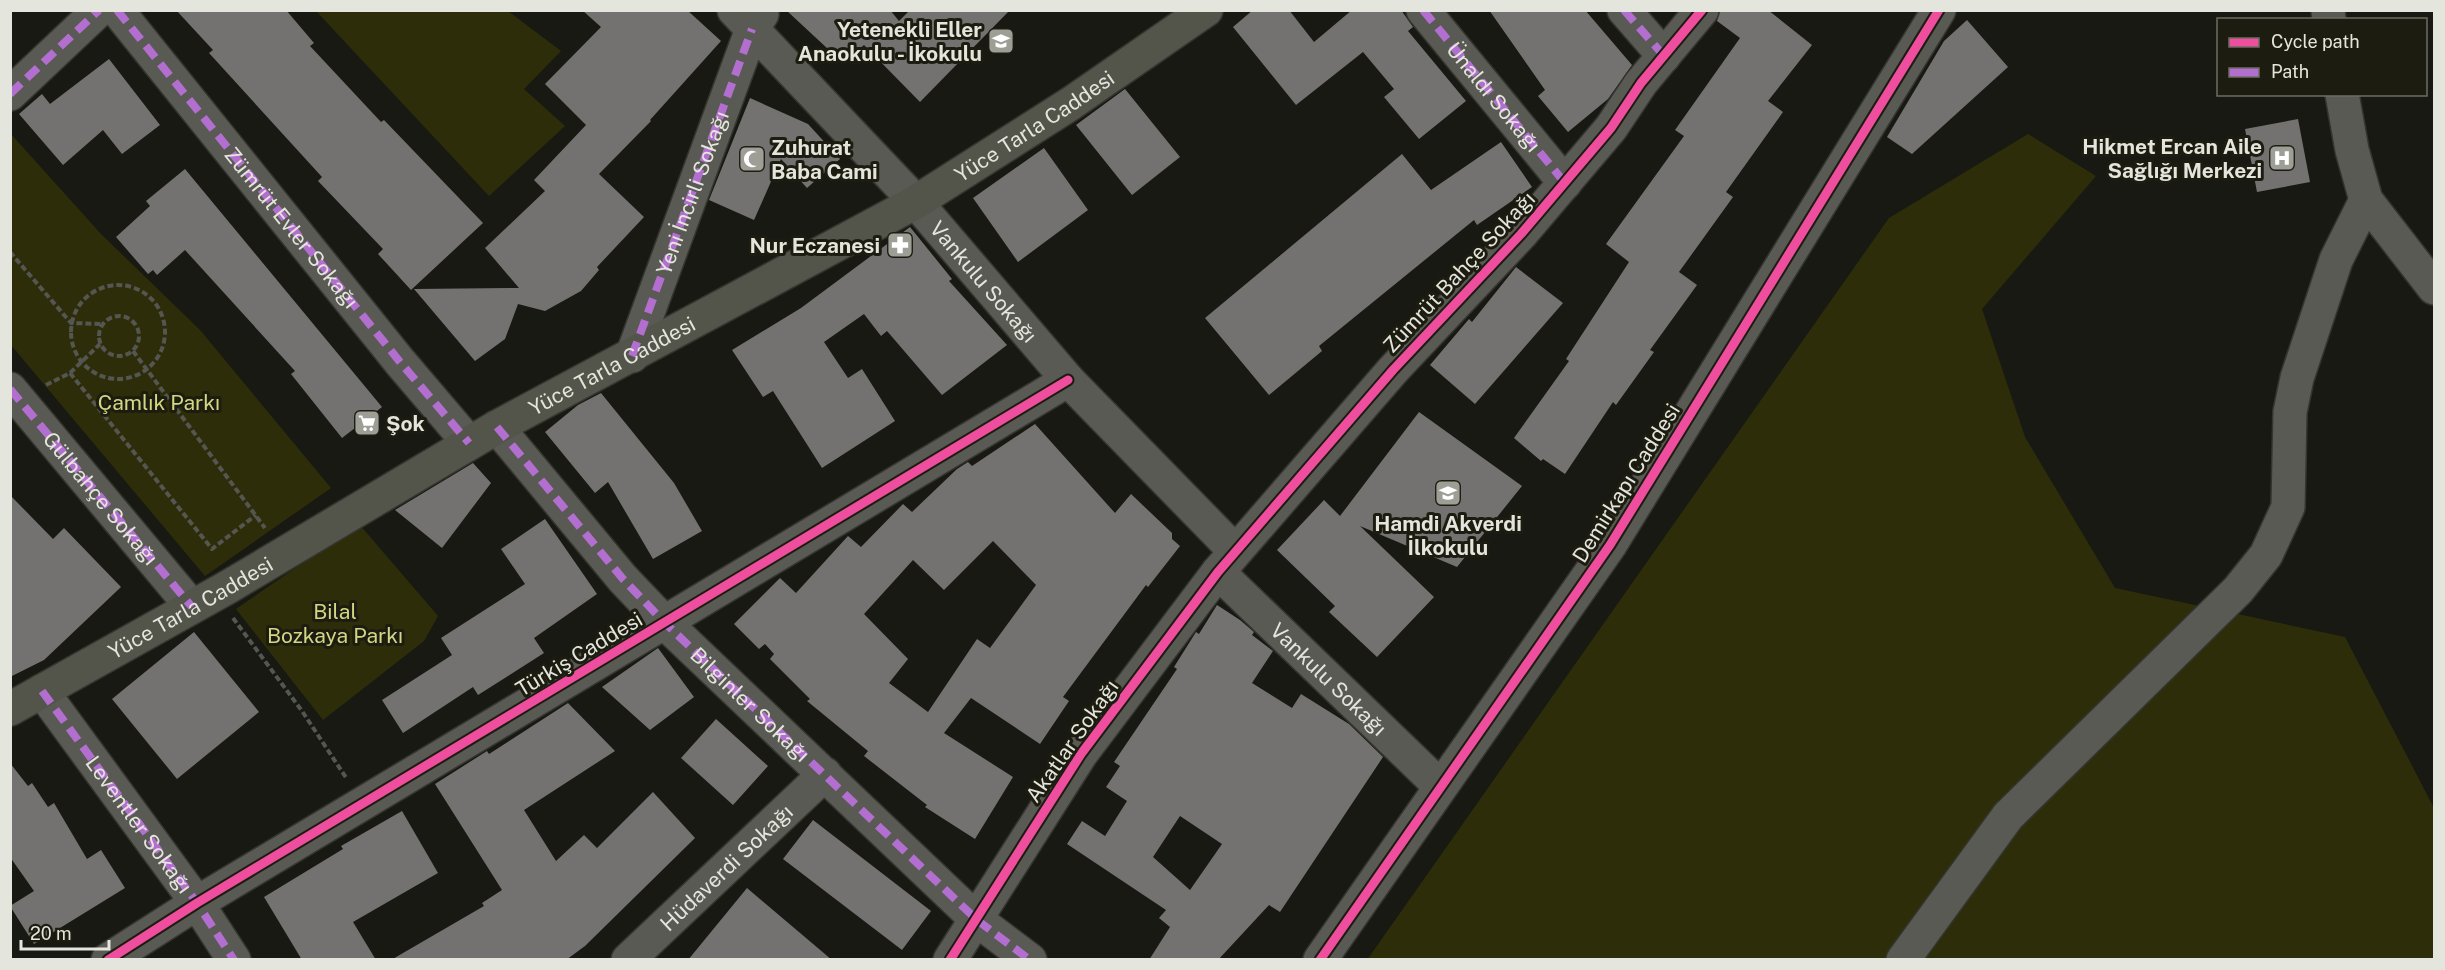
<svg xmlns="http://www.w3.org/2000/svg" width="2445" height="970" font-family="'Public Sans',sans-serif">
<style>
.green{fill:#2d2e09}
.building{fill:#747271;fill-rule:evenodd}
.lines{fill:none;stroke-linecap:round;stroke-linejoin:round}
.minor-casing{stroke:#353530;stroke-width:36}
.major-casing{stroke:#353530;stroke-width:36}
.path{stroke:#555551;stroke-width:4;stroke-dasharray:6 3;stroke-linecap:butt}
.minor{stroke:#5a5a54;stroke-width:33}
.major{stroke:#53544a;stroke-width:33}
.quiet{stroke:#b36fd0;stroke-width:8;stroke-dasharray:15 8;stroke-linecap:butt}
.cycleway-casing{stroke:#1c1c10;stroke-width:13}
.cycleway{stroke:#ef4d9e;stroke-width:9}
.labels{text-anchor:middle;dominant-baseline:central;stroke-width:6;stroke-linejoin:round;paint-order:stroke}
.poi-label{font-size:21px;font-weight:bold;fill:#e4e5dc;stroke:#1c1c10;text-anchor:end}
.street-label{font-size:21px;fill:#e4e5dc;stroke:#1c1c10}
.park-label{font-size:21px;fill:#d3d782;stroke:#1c1c10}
</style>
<rect width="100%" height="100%" fill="#191913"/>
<path class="green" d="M319,10L508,11L561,51L524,89L565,126L489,196L317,12Z
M10,133L101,234L200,330L331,488L205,576L11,345Z
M2028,134L2096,176L1982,309L2025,437L2115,588L2345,637L2434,808V959L1367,960L1889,218Z
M359,524L438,616L424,641L323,720L236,609Z"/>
<path class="building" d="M176,10H286L314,43L310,46L381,122L384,120L483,223L411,290L378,254L383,249L318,181L322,177L209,53L213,50Z
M582,10H687L721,41L650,120L651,121L599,174L644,217L597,267L599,270L581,291L545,311L518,304L505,339L475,361L414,289L519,288L485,248L545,191L534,180L586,125L545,84L601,27Z
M786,10H890L899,21L910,10H1010L920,102L864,45L843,63Z
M1253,10H1289L1314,42L1352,10H1401L1413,27L1408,31L1466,101L1419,139L1384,97L1394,89L1363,52L1296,105L1233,27Z
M1489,10H1585L1632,65L1608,99L1568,132L1538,96L1545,90Z
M1720,10H1768L1812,45L1768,101L1783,112L1726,192L1733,197L1679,272L1697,285L1650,350L1654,352L1616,405L1613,402L1565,474L1543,459L1541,461L1514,438L1569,361L1566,359L1629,262L1606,244L1684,136L1675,130L1740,38L1717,21Z
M1967,20L2008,67L1912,154L1887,137L1944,41Z
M109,59L160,125L122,154L103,130L63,165L19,114L42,94L50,104Z
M1125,89L1180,157L1132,195L1076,125Z
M750,98L808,124L840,159L807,188L781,159L754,220L709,200Z
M2298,119L2310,182L2257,192L2245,129Z
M1501,142L1532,187L1477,225L1474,220L1319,346L1322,351L1269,395L1205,318L1402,154L1431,190Z
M1044,148L1088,210L1018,262L973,198Z
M185,169L382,407L342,438L291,374L295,371L185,250L157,275L153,270L148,274L116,237L150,206L146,201Z
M910,227L952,279L949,281L1007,345L942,395L887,331L881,336L864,314L824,342L848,378L862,369L895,421L822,468L773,391L763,397L732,350L801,308Z
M1516,267L1563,303L1475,404L1430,365L1469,319L1472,322Z
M601,393L674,483L702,531L653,559L608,482L595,493L545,432L578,405Z
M1419,412L1522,486L1457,567L1360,526L1434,597L1377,657L1329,612L1335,606L1277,550L1324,500L1340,516Z
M1035,424L1115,513L1131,494L1172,533V539L1180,546L1148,587L1146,585L1063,697L1069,701L1040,744L971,698L944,733L1013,777L975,839L925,807L927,805L864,756L868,751L807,701L810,699L770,659L774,654L765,644L759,649L734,624L780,578L796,593L848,536L861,547L903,504L912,512L957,469L968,462L972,466ZM993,541L1036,585L990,648L977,639L928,712L889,683L908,659L864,614L913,560L944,590Z
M473,463L491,483L442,548L395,510Z
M10,495L53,539L64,528L121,587L44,660L10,677Z
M545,519L597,594L534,638L544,653L478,695L473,687L403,733L382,700L452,655L441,638L525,584L501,549Z
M1217,605L1240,620L1254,632L1252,635L1273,651L1252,683L1292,708L1301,694L1349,724L1383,757L1280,912L1269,905L1218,960H1149L1170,927L1159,918L1166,910L1067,844L1082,821L1105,836L1127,801L1106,787L1120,766L1114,762L1177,669L1174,667L1196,632L1199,634ZM1180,816L1222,844L1190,890L1153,857Z
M194,632L259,712L177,779L112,699Z
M658,648L694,697L650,730L602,687Z
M568,703L615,751L524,810L556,861L584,835L597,848L653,792L695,838L585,946L566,960H391L484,906L482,903L502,890L435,784L487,751L489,754Z
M716,719L768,766L733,805L681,758Z
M10,763L28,786L32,783L48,807L54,803L87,859L101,850L125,888L34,944L10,906L34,891L10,857Z
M402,811L438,873L353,922L376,960H302L264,897L343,849L341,846Z
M813,820L931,911L902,950L783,859Z
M747,888L832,960H688Z"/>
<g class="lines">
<defs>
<g id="minor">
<path id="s1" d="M117,10L400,362L469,443"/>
<path id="s2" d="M734,10L916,202L1068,380L1235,551"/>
<path id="s3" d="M1423,10L1565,183"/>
<path d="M1624,10L1664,56"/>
<path d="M2328,10L2329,20"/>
<path d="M10,94L99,10"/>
<path d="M2342,94L2352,150L2366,200L2434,288"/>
<path d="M632,356L752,29L762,14"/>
<path d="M10,389L192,607"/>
<path d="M497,427L623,579L665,623L977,920L1030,960"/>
<path id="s4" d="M1218,572L1440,786"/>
<path d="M42,691L197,903L234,960"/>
<path d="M108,960L197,903L1068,380"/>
<path id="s5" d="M628,960L825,774"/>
<path d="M950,960L1081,754L1218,572L1393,370L1521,234L1611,128L1641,83L1702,10"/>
<path d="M1320,960L1610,545L1939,10"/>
<path d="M1903,960L2008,816L2238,590L2266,555L2288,507L2290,412L2297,378L2336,260L2366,200"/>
</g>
<g id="major">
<path id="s6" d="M10,709L228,587L497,427L916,202L1070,104L1206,10"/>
</g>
</defs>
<use href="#minor" class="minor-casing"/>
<use href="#major" class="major-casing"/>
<path class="path" d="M10,252L71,323L103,324
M71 332a47 47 0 1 1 94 0a47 47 0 1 1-94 0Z
M99 336a20 20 0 1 1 40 0a20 20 0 1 1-40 0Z
M133,351L265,528
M70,373L212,549L256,515
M46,385L70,373L100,344
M233,618L302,711L347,779"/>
<use href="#minor" class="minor"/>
<use href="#major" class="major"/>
<g class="quiet">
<path d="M117,10L400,362L469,443"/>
<path d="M1423,10L1565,183"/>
<path d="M1624,10L1664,56"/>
<path d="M10,94L99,10"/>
<path id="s7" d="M632,356L752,29"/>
<path id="s8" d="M10,389L192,607"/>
<path id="s9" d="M497,427L623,579L665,623L977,920L1030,960"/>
<path id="s10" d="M42,691L197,903L234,960"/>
</g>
<defs>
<path id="cycleway" d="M108,960L197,903L1068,380
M950,960L1081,754L1218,572L1393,370L1521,234L1611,128L1641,83L1702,10
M1320,960L1610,545L1939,10"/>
</defs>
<use href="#cycleway" class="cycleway-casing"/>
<use href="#cycleway" class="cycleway"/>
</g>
<defs>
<symbol id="school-square" viewBox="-11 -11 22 22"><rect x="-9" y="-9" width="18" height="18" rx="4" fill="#9d9e96" stroke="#1c1c10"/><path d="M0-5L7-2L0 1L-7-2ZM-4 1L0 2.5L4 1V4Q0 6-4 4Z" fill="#fff"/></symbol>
<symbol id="hospital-square" viewBox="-11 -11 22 22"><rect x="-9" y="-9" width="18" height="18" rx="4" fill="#9d9e96" stroke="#1c1c10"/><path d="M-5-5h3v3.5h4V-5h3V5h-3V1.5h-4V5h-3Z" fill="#fff"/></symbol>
<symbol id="mosque-square" viewBox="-11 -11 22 22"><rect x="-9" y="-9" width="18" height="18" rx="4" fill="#9d9e96" stroke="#1c1c10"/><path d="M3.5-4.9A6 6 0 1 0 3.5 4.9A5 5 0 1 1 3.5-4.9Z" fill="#fff"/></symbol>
<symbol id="pharmacy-square" viewBox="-11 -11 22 22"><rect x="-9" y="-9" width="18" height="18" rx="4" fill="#9d9e96" stroke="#1c1c10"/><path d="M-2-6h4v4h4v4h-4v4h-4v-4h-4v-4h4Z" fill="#fff"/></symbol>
<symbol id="supermarket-square" viewBox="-11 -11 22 22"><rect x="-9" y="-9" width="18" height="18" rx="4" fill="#9d9e96" stroke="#1c1c10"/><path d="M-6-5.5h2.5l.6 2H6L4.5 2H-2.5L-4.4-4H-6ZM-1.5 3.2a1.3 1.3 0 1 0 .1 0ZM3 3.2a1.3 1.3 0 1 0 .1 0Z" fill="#fff"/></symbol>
</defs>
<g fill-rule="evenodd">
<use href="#school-square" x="986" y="26" width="30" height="30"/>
<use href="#hospital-square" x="2267" y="143" width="30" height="30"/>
<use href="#mosque-square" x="737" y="144" width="30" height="30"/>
<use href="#pharmacy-square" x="885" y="230" width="30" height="30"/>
<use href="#supermarket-square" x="352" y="408" width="30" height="30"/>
<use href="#school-square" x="1433" y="478" width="30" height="30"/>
</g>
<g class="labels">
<g class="poi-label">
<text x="982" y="29">Yetenekli Eller<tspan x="982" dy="24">Anaokulu - İkokulu</tspan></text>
<text x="2262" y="146">Hikmet Ercan Aile<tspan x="2262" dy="24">Sağlığı Merkezi</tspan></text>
<text x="771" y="147" text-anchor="start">Zuhurat<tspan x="771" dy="24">Baba Cami</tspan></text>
<text x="880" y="245">Nur Eczanesi</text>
<text x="386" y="423" text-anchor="start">Şok</text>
<text x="1448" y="523" text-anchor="middle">Hamdi Akverdi<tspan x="1448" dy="24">İlkokulu</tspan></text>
</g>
<g class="street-label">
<text stroke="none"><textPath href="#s3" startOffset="112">Ünaldı Sokağı</textPath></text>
<text stroke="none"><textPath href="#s6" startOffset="1179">Yüce Tarla Caddesi</textPath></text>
<text stroke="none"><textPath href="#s7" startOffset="174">Yeni İncirli Sokağı</textPath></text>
<text stroke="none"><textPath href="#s1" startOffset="279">Zümrüt Evler Sokağı</textPath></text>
<text transform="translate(1459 272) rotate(-47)">Zümrüt Bahçe Sokağı</text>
<text stroke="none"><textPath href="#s2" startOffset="369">Vankulu Sokağı</textPath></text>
<text stroke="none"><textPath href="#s6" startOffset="693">Yüce Tarla Caddesi</textPath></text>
<text transform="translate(1626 483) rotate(-58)">Demirkapı Caddesi</text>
<text stroke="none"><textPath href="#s8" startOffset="142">Gülbahçe Sokağı</textPath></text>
<text stroke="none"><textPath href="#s6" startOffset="207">Yüce Tarla Caddesi</textPath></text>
<text transform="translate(579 654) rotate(-31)">Türkiş Caddesi</text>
<text stroke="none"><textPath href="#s4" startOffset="154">Vankulu Sokağı</textPath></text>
<text stroke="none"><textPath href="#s9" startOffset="376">Bilginler Sokağı</textPath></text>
<text transform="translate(1072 741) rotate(-55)">Akatlar Sokağı</text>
<text stroke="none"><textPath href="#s10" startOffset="165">Leventler Sokağı</textPath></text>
<text stroke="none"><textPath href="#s5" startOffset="135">Hüdaverdi Sokağı</textPath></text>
</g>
<g class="park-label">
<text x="159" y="402">Çamlık Parkı</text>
<text x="335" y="611">Bilal<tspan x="335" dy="24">Bozkaya Parkı</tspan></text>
</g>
</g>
<rect width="2445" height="970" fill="none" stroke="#e4e5dc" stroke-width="24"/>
<rect x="2217" y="18" width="210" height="78" fill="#1c1c10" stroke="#6c6c62" stroke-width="1.5"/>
<rect x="2229" y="38" width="30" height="9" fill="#ef4d9e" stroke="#6c6c62" stroke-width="1.5"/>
<text x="2271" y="48" font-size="18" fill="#e4e5dc">Cycle path</text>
<rect x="2229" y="68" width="30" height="9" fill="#b36fd0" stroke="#6c6c62" stroke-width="1.5"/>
<text x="2271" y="78" font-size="18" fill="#e4e5dc">Path</text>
<path d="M21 940v9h88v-9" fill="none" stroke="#e4e5dc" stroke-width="3"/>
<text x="30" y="940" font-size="18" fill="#e4e5dc" stroke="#1c1c10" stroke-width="4.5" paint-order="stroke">20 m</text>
</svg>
